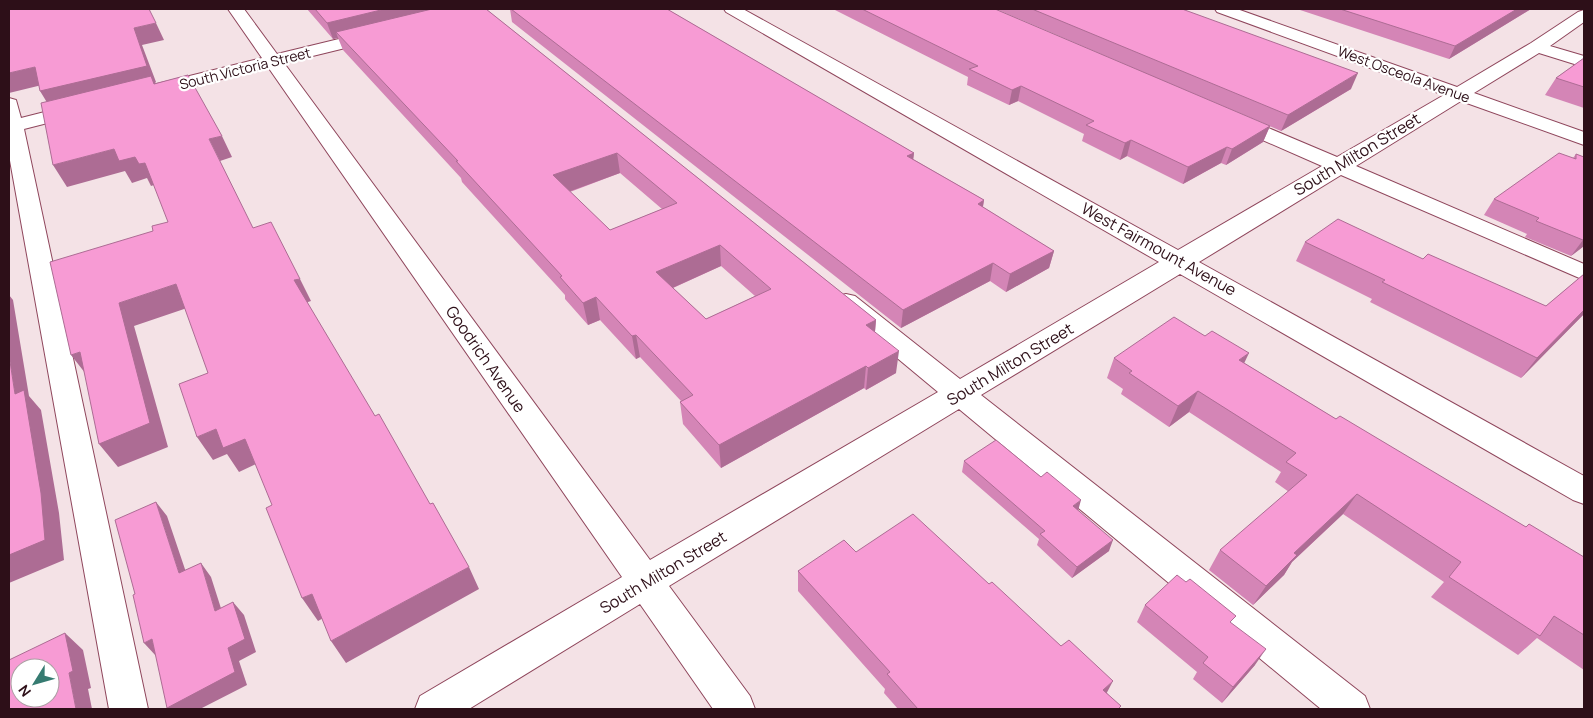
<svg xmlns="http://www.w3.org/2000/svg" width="1593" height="718" font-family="Manrope,sans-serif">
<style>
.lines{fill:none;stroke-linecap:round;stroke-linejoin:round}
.minor-casing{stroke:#8f465c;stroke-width:2}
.minor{fill:#fff;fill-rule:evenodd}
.wall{fill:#d485b6;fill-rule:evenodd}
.shaded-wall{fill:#ad6c94}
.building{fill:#f79bd4;stroke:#ad6c94;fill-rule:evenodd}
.labels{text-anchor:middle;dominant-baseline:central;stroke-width:4.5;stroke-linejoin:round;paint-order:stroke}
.far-street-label{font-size:14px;fill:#2d0f18;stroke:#fff}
.street-label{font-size:16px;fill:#2d0f18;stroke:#fff}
</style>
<rect width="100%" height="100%" fill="#f4e2e6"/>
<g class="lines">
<defs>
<path id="minor" d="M228,9H244L277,54L376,30L382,31L384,35L382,39L284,63L650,560L938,392L837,308L833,302L837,296L846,294L855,296L960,379L1159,262L726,12L724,9H743L1178,250L1322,166L1226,124L1223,120L1226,116H1240L1337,157L1444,95L1217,12L1215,9H1237L1457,87L1531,43L1578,12L1584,10V22L1550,46L1584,56V67L1539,53L1474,93L1584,132V145L1461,101L1356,166L1584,264V280L1341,175L1199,262L1584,476V504L1573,500L1180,274L981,395L1365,696L1370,709H1321L959,409L669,586L750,696L755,709H713L640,604L469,709H415L420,696L622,577L268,67L156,96L149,94L147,90L149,86L262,58Z
M9,98L16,100L21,118L80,103L87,105L90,109L87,113L24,129L148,709H109L9,155Z"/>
</defs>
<use href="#minor" class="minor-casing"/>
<use href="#minor" class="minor"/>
</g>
<path class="wall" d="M307,9H486L876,320L875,332L896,373L866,390L864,388L721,468L683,424L680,402L681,401L640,357L636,359L600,320L588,325L565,299V295L462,182L461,178L343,50L338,38L333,39ZM620,173L662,209L610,230L570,192ZM721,266L755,296L706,319L673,288Z
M510,9H667L914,153L913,159L984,200L983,207L1054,251L1049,268L1006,292L990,281L901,328L512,22Z
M833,9H995L1270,126L1263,142L1226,165L1221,163L1183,184L1127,156L1120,160L1082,141L1084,134L1018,101L1009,105L967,85L968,77Z
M996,9H1182L1351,89L1281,131Z
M1297,9H1531L1449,59Z
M1584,58V108L1545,95L1556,78Z
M1576,154L1584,157V246L1571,256L1525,237L1527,234L1484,215L1494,199L1573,158Z
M1305,242L1423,259L1546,306L1584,274V314L1521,378L1370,302L1372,299L1296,261Z
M1205,336L1244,363L1336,419L1526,527L1584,557V670L1537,638L1518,655L1431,597L1444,582L1343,514L1292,562L1284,575L1253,605L1209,570L1220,550L1289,492L1275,482L1281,472L1189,412L1169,427L1121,394L1123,389L1107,378L1114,358Z
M964,461L1109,551L1072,578L1037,545L1039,539L962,472Z
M856,552L989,584L1061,646L1107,693L1119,709H898L884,693L885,689L798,591V571Z
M1186,582L1231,623L1255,665L1222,703L1193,679L1197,672L1137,622L1145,605Z"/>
<path class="shaded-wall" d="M385,9H456L336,32L338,38L333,39L327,23Z
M1517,9H1531L1449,59L1455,46Z
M156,23L164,40L142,45L156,82L155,83L161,96L51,109L40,91L134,28Z
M35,67L46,84L9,93V73Z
M1358,73L1351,89L1281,131L1288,115Z
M1021,86L1018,101L1009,105L1012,90Z
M1270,126L1263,142L1226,165L1232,149Z
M222,136L232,157L220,161L209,139Z
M1131,140L1127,156L1120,160L1125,143Z
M1227,147L1221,163L1183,184L1188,167Z
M114,149L135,157L145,163L157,184L151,186L147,178L132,183L125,171L67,187L53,165Z
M617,153L620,173L557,196L553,175Z
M914,153L912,170L907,156Z
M984,200L981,217L978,204Z
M1583,240H1584V246L1571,256Z
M720,245L721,266L659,294L656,272Z
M1054,251L1049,268L1006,292L1010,274Z
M993,263L990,281L901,328L903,310Z
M300,279L311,301L305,303L294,280Z
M176,284L190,307L134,326L168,447L118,467L99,444L119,303Z
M9,295L13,300L29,396L41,410L59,513L64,560L9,583V555L15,394L9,355Z
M596,297L600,320L588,325L583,303Z
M1584,310V314L1521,378L1537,358Z
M876,320L874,342L866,325Z
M636,335L640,357L636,359L632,336Z
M899,351L896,373L866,390L868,368Z
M80,352L89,378L71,355Z
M1249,353L1239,374V360Z
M866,366L864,388L721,468L719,445Z
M1198,391L1189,412L1169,427L1178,406Z
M216,429L245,439L260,462L239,472L227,454L213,460L197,437Z
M1357,494L1343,514L1292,562L1284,575L1253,605L1266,586L1294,553Z
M1081,500L1078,511L1073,506Z
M156,502L167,516L191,587L179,573Z
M1113,540L1109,551L1072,578L1077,567Z
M201,563L211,577L226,624L215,611Z
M469,567L479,589L346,663L331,641Z
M312,594L327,616L318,621L302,598Z
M233,602L244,615L256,652L239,661L247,685L200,709H169L167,708L228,648Z
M65,633L83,650L91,688L88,689L92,709H76L69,673Z
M152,639L156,656L144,643Z
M1266,649L1255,665L1222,703L1233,687Z
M1113,681L1103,700V690Z"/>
<path class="building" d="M9,9H149L156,23L134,28L147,66L40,91L35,67L9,73Z
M315,9H385L327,23Z
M432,9H486L876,320L866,325L899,351L868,368L866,366L719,445L680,402L693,395L636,335L632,336L596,297L583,303L560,277L562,276L456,161H458L336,32ZM617,153L677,203L610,230L553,175ZM720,245L771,289L706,319L656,272Z
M511,9H667L914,153L907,156L984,200L978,204L1054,251L1010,274L993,263L903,310Z
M862,9H995L1270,126L1232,149L1227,147L1188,167L1131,140L1125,143L1086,125L1094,121L1021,86L1012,90L969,69L978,66Z
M1032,9H1182L1358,73L1288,115Z
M1340,9H1517L1455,46Z
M1584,58V87L1556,78Z
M188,75L222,136L209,139L253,228L271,222L300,279L294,280L375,416L379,414L430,504L433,503L469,567L331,641L312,594L302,598L266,508L272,505L245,439L223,448L216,429L197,437L179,384L208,373L176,284L119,303L150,423L99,444L80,352L71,355L50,262L153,231L152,226L168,222L145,163L139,164L135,157L119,161L114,149L53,165L41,103L151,76L154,84Z
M1559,153L1576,159V154L1584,157V240H1583L1536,221L1539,218L1494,199Z
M1338,219L1423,259L1428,254L1546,306L1584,274V310L1537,358L1382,282L1385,280L1305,242Z
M1174,317L1205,336L1212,331L1249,353L1239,360L1336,419L1340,416L1526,527L1529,524L1584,557V635L1554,616L1540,636L1449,577L1461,562L1357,494L1294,553L1297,555L1266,586L1220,550L1307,475L1286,462L1296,453L1198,391L1178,406L1129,373L1132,371L1114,358Z
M9,355L15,394L24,390L41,493L45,540L9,555Z
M996,440L1041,477L1047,472L1081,500L1073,506L1113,540L1077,567L1040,534L1045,531L964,461Z
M156,502L179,573L201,563L215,611L233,602L245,639L228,648L235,672L167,708L152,639L144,643L133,595L135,594L115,520Z
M913,514L989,584L992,582L1061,646L1069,640L1113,681L1103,690L1121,706L1118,709H918L887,674L890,672L798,571L844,540L856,552Z
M1177,575L1186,582L1190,579L1236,616L1230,622L1266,649L1233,687L1203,663L1208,657L1145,605Z
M65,633L73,671L69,673L76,709H9V660ZM20,668H50V698H20Z"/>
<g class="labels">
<g class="far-street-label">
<text transform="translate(245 68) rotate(-14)">South Victoria Street</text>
<text transform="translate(1404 74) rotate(20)">West Osceola Avenue</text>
</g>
<g class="street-label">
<text transform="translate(1357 154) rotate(-31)">South Milton Street</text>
<text transform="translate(1159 249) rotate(29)">West Fairmount Avenue</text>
<text transform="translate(486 359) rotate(55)">Goodrich Avenue</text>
<text transform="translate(1010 364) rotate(-31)">South Milton Street</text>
<text transform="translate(663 572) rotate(-31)">South Milton Street</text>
</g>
</g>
<rect width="1593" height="718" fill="none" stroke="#2d0f18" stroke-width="20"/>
<g transform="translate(35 683) rotate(233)"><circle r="24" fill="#ffffff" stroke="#ab9fa3"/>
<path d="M0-4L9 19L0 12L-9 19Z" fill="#367b71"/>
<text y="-8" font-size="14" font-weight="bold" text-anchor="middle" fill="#2d0f18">N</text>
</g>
</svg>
